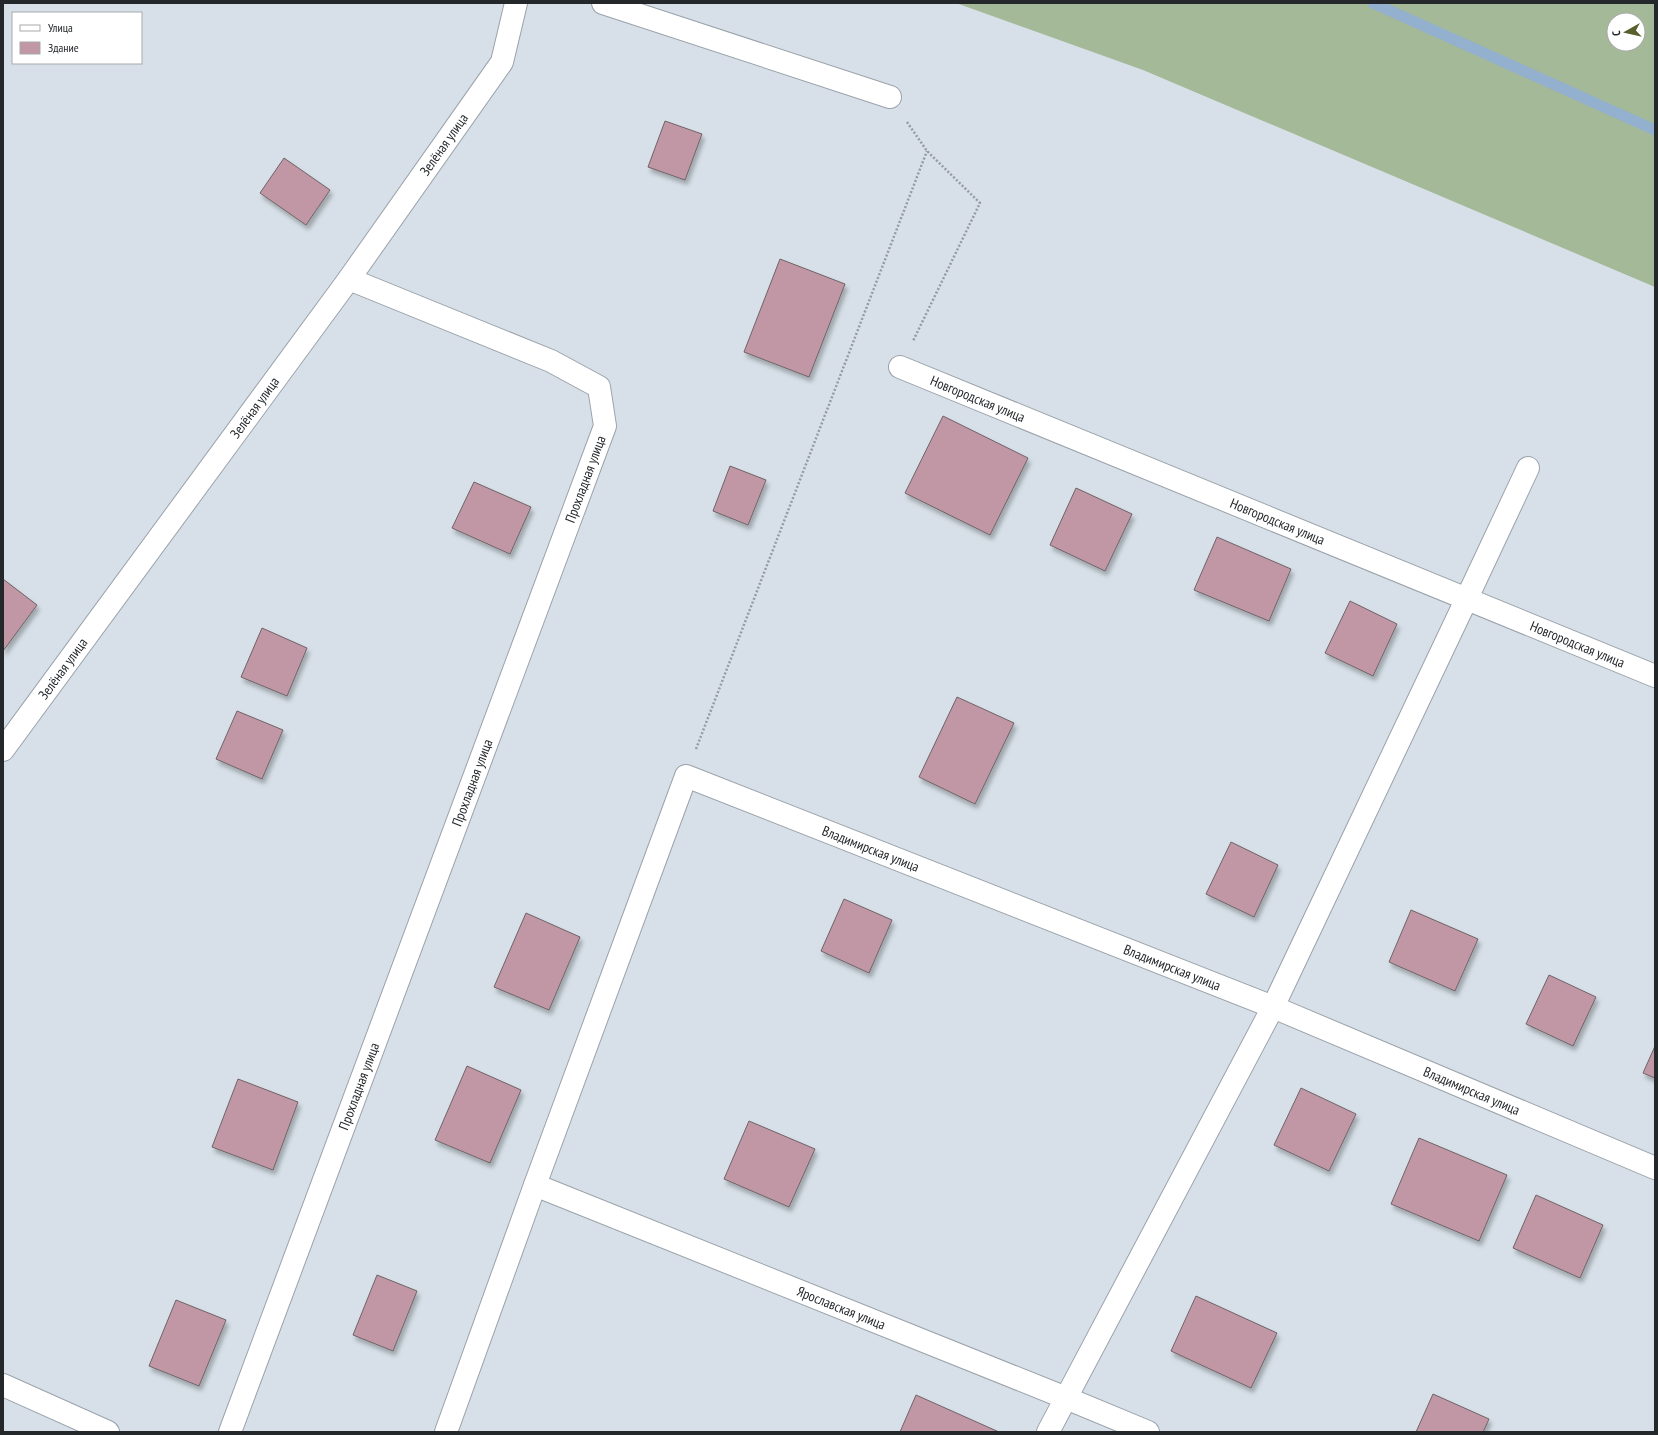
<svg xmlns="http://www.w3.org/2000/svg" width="1658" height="1435" font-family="'PT Sans Narrow',sans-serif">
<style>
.forest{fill:#a3b997;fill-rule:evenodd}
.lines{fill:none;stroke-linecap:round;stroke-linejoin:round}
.stream{stroke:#94b0cf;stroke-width:11}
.building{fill:#c197a5;stroke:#6e6366;filter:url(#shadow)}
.minor-casing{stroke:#9aa2aa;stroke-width:24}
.path{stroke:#959ba1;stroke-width:2.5;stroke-dasharray:2 2;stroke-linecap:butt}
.minor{stroke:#fff;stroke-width:22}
.labels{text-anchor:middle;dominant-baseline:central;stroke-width:3;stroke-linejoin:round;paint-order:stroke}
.street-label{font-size:14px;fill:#25282b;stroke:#fff}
</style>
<defs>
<filter id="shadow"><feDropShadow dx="2.5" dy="4.5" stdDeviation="2" flood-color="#0004"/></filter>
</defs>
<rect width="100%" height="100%" fill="#d7e0e8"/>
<path class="forest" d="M956,3H1655V287L1143,70ZM1614,20H1638V44H1614Z"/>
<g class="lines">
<path class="stream" d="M1373,3L1655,130"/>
</g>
<path class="building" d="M665,121L702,134L685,180L648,167Z
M284,158L330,190L306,225L260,193Z
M780,259L845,284L809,377L744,352Z
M943,416L1028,458L990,535L905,493Z
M730,466L766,480L748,525L713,511Z
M474,482L531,507L510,554L452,528Z
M1076,488L1132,514L1105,571L1050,545Z
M1217,537L1291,569L1269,621L1194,590Z
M3,579L37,605L3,651Z
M1350,601L1397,624L1373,676L1325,653Z
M262,628L307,648L287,696L241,677Z
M957,697L1014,723L975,804L919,777Z
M237,711L283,730L262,779L216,759Z
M1231,842L1278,865L1254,917L1206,894Z
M844,899L892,920L869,973L821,951Z
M1411,910L1478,939L1455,991L1389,962Z
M526,913L580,937L549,1010L494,987Z
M1549,975L1596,997L1573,1046L1526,1024Z
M1655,1046V1078L1643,1073Z
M467,1066L521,1090L490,1163L435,1140Z
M238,1079L298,1102L273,1170L212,1147Z
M1301,1088L1356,1114L1329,1171L1274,1145Z
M749,1121L815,1149L789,1207L724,1179Z
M1419,1138L1507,1175L1479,1241L1391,1204Z
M1536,1195L1603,1225L1580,1278L1513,1248Z
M377,1275L417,1291L393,1351L353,1335Z
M1196,1296L1277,1333L1251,1388L1171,1351Z
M176,1300L226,1320L199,1386L149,1366Z
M1433,1394L1489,1419L1483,1432H1416Z
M916,1395L999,1432H900Z"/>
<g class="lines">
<defs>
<g id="minor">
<path d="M603,3L890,97"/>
<path id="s1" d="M900,367L1655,676"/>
<path id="s2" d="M3,750L349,279L502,62L516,3"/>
<path id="s3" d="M535,1185L1066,1398L1148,1432"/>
<path d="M3,1385L108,1432"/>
<path id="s4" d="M230,1432L605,426L599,387L551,361L349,279"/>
<path id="s5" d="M446,1432L535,1185L686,776L1273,1007L1655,1168"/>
<path d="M1048,1432L1273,1007L1467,598L1528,468"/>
</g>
</defs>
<use href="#minor" class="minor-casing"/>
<path class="path" d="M907,122L927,151L980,203L913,341
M696,749L927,151"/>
<use href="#minor" class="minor"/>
</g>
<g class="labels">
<g class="street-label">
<text stroke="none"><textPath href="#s2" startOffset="749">Зелёная улица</textPath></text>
<text stroke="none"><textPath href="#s1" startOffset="84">Новгородская улица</textPath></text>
<text stroke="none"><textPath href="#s2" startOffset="425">Зелёная улица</textPath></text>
<text stroke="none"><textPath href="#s4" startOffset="1017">Прохладная улица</textPath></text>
<text stroke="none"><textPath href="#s1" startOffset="408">Новгородская улица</textPath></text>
<text stroke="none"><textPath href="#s1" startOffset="732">Новгородская улица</textPath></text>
<text stroke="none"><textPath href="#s2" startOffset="101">Зелёная улица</textPath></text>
<text stroke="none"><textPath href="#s4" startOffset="693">Прохладная улица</textPath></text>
<text stroke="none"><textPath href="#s5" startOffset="897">Владимирская улица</textPath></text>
<text stroke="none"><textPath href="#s5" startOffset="1221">Владимирская улица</textPath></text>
<text stroke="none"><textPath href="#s4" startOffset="369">Прохладная улица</textPath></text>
<text stroke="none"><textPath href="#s5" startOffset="1545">Владимирская улица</textPath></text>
<text stroke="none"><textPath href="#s3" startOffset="330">Ярославская улица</textPath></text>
</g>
</g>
<rect width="1658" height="1435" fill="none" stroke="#25282b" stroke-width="8"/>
<rect x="12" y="12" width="130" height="52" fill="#ffffff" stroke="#a8a9aa"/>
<rect x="20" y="25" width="20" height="6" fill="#ffffff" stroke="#a8a9aa"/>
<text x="48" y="32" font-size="12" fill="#25282b">Улица</text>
<rect x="20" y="42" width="20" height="12" fill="#c197a5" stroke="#a8a9aa"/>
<text x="48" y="52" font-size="12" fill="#25282b">Здание</text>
<g transform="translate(1626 32) rotate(262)"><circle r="19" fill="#ffffff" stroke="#a8a9aa"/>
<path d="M0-3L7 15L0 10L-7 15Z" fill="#595f2d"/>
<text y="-6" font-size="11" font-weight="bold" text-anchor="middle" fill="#25282b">С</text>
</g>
</svg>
